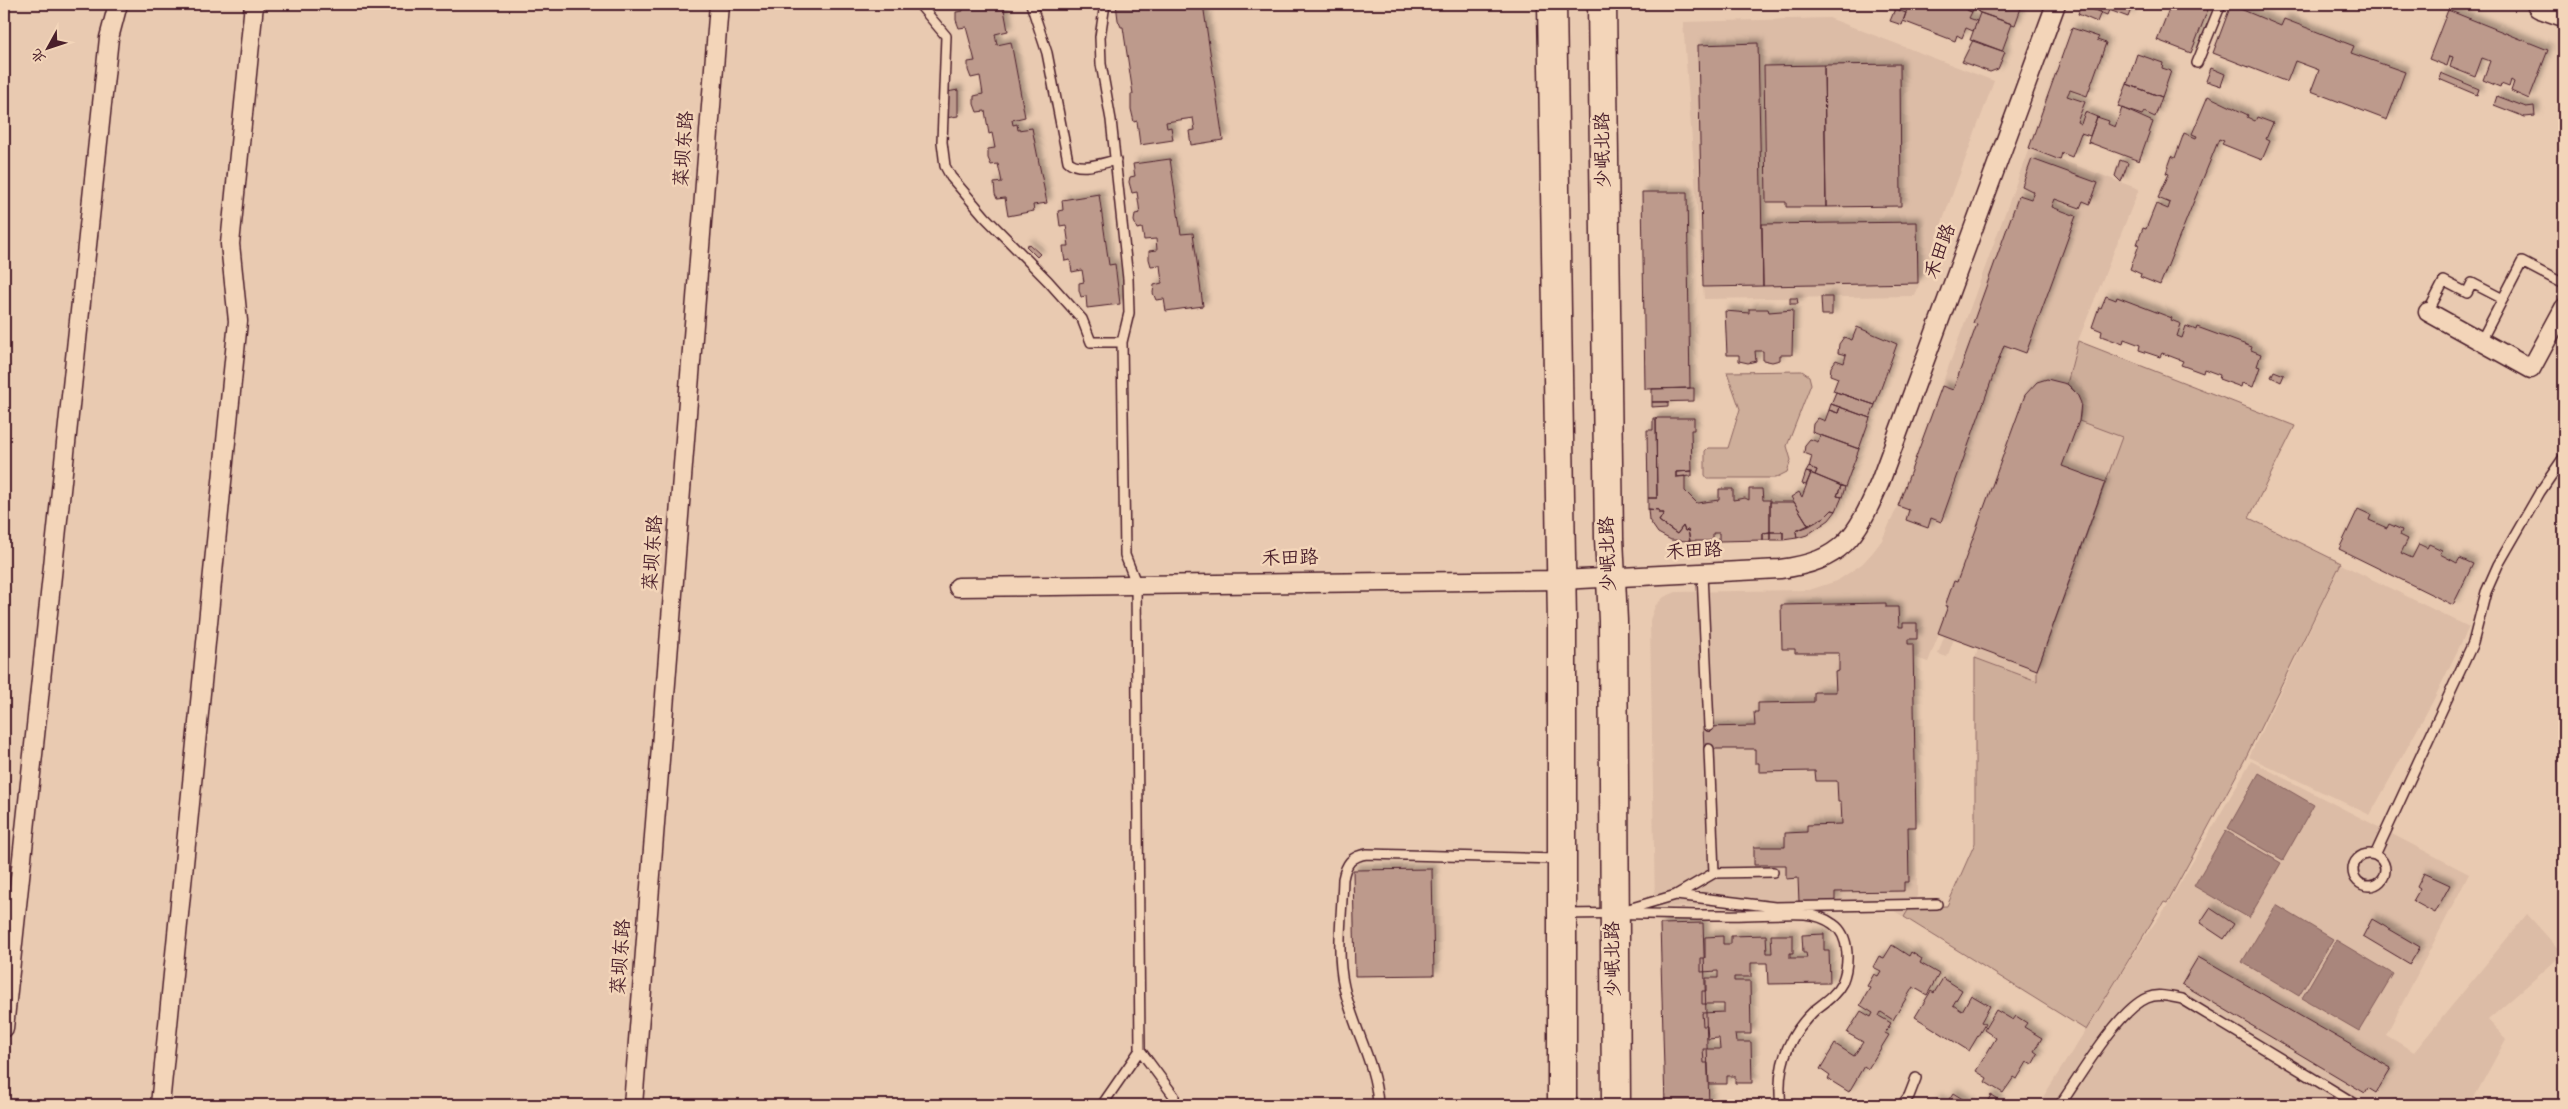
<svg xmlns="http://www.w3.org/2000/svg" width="2568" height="1109" font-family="Dekko,'LXGW WenKai TC',sans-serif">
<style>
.built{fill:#dcbca6}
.green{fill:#ceae9a;stroke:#8c6662}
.water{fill:#a9867b;stroke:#835d5b}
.building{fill:#bd9a8c;stroke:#4a1f2b;filter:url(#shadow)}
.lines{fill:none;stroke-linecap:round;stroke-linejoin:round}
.lane-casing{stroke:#4a1f2b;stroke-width:12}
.street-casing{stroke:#4a1f2b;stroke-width:21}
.primary-casing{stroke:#4a1f2b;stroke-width:31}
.lane{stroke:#f3d5b9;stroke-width:9}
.street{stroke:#f3d5b9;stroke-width:18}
.primary{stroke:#f3d5b9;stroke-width:28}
.labels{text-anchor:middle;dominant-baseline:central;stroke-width:5;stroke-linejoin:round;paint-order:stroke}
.street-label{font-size:19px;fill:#4a1f2b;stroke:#f3d5b9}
</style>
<defs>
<filter id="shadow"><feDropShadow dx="4.5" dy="-4.5" stdDeviation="2.5" flood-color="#0004"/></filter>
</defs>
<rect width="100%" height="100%" fill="#e9cab1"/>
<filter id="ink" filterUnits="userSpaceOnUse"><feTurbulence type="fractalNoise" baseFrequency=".02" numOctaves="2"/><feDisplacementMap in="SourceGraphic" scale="10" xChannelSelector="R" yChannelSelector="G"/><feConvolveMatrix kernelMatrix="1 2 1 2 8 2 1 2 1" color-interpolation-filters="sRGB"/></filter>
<g filter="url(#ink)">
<path class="built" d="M1829,18L1994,81L1915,296L1704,299L1683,22Z
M2029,148L2139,189L2078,341L2067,383L2077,394L2081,403L2079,421L2122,437L2037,670V681L1975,658L1978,648L1954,639L1947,657L1938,654L1944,636L1939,634L1928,662L1913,657L1917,896L1904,917L1883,904L1655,907L1650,620L1655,606L1664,597L1676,592L1809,590L1837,581L1862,564L1873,552L1882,540L1895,512Z
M2341,564L2469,627L2433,701L2370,815L2249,757Z
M2251,761L2469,874L2386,1035L2414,1052L2527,914L2563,954L2488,1020L2506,1039L2470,1105H2038L2144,938L2167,906Z"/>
<path class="green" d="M2078,341L2295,426L2249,518L2341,563L2244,761L2167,903L2164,902L2086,1030L1904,917L1910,907L1947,906L1975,843V658L2037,681V670L2122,437L2079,421C2083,406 2080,393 2067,384Z
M1802,371L1809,376L1811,384L1787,446L1791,460L1787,472L1775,478H1707L1705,475V451L1708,448H1728L1740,409L1727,372Z"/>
<path class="water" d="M2259,773L2314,805L2283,860L2228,828Z
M2226,831L2281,863L2249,918L2194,886Z
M2276,905L2333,939L2299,996L2242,962Z
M2336,940L2393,974L2359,1031L2302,998Z"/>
<path class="building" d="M962,4H1003L1008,31L995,34L997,45L1011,42L1025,117L1012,120L1013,125L1017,124L1018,130L1032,128L1047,203L1033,205L1034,211L1008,216L1005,198L997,199L995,194L994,183L1002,182L998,164L991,165L988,158V149L995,148L992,133L989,134L985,111L977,112L974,104V96L983,94L980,76L971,78L968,70V62L975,61L966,27L959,28L956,20V12L963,11Z
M1116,4H1203L1223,140L1191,145L1189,131L1195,130L1193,118L1166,122L1167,128L1171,127L1173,140L1140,145L1137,121L1134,122L1131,109V94H1133L1123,27H1121L1118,20Z
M1909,4H1962L1968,6L1967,10L1972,12L1969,18L1977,21L1973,31L1966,28L1962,38L1957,35L1955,41L1903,21Z
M1962,4H1975L1972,12L1967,10L1968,6Z
M1981,4H2016L2015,6L2021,8L2015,25L1978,12Z
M2133,4L2128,17L2109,10L2107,15L2081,5Z
M2171,4H2210L2191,53L2157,40Z
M2081,5L2101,12L2097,22L2078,14Z
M2231,5L2281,26L2284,19L2354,46L2351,53L2405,72L2387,120L2311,91L2319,70L2295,61L2287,82L2213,53Z
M1895,9L1906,13L1902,25L1890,21Z
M2448,10L2548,50L2529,99L2511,91L2514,82L2511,80L2509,87L2501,84L2500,87L2483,80L2490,61L2482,58L2475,77L2450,67L2453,57L2450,56L2447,66L2429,59Z
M1980,13L2012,24L2002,51L1970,40Z
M2072,28L2099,37L2097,40L2106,43L2087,96L2070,90L2067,96L2085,102L2077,122L2081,124L2085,112L2097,117L2090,136L2081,133L2072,157L2062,153L2060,160L2029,148Z
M1973,40L2005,52L1998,69L1990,72L1962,62Z
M1758,43L1763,286L1703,287L1698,45Z
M2137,54L2163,63L2162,68L2171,71L2162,97L2127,84Z
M1900,64L1901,206L1826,207L1824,65Z
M1824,65L1826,207H1786V202H1766L1764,66Z
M2211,68L2225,74L2221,86L2206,81Z
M2441,73L2479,89L2477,95L2439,79Z
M2127,84L2162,97L2155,117L2144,112L2142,115L2118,107Z
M958,90V116L946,118L947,92Z
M2208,96L2248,115L2247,117L2255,121L2257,117L2273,123L2266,139L2270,141L2262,160L2222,144L2224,141L2219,139L2160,285L2140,277L2141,274L2130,269L2139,245L2137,244L2143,228L2146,229L2156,204L2168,209L2170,203L2158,198L2169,174L2166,173L2172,156L2175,158L2184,133L2196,138L2197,136L2192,134Z
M2497,96L2526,107L2534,106L2535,116L2525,117L2494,105Z
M2122,108L2153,122L2139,161L2088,142L2097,117L2109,121L2108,124L2115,127Z
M1170,159L1181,234L1193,233L1203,306L1166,311L1164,299L1156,300L1153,293L1154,285L1162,283L1160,265L1151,266L1149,259V251L1157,250L1156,239L1144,240L1142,228L1137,229L1134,221L1135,214L1140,213L1137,192L1132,193L1129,182L1130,177L1135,176L1133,164Z
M2032,159L2098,183L2090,204L2083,201L2080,208L2055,199L2052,207L2076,216L2026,353L2004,345L1941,522L1931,518L1928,528L1906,520L1909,510L1898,506L1942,386L1953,390L1977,324L1973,323L2019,195L2031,199L2034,192L2022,186Z
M2120,160L2128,163L2121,182L2115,176Z
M1642,192H1687L1690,388L1645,389Z
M1099,194L1109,265L1115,264L1120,304L1087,308L1086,296L1081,297L1079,290V283L1084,282L1082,270L1072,272L1070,260L1065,261L1064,256L1063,246H1069L1066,225L1060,226L1058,211L1063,210L1062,200Z
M1917,222L1918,283L1763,286L1762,224Z
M1029,244L1040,254L1037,257L1026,246Z
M2106,296L2116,300L2117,297L2172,318L2171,320L2181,324L2177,336L2182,338L2186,326L2196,330L2197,327L2252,347L2251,350L2261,354L2257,366L2260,367L2253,387L2242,383L2241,387L2219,379L2220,375L2204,369L2203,373L2181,365L2183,361L2162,353L2160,357L2139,350L2140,345L2124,339L2123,344L2101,336L2102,331L2092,327L2099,307L2101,308Z
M1821,297H1832V315H1822Z
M1790,298H1797L1798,304H1790Z
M1749,309H1768L1769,312L1793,310L1792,355H1780V360L1772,362L1763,360V351H1755L1756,361L1748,363L1739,361V355H1727L1725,311L1749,313Z
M1857,327L1897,344L1875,405L1833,391L1838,378L1830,375L1831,367L1836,360L1844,363L1846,355L1838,353L1839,344L1844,337L1852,340Z
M2274,371L2284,375L2281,382L2271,377Z
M2047,379L2067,384L2077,394L2081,403L2079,421L2062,466L2105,482L2037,670L1938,633L1948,606H1945L1954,581L1957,582L2025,395L2037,382Z
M1694,388V401L1652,402V389Z
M1836,392L1875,405L1870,418L1831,404Z
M1652,402H1668V406L1652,407Z
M1831,404L1840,407L1838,413L1829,410Z
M1840,407L1870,418L1859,449L1812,432L1813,424L1818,418L1825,421L1829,410L1838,413Z
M1653,418H1656L1657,498H1648L1647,430H1653Z
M1656,418H1694V430H1691L1692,471L1676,472V477L1685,476V491L1697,503L1719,500V489H1733V500L1745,498L1749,500V489H1762L1763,500H1770V532L1763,533V540L1719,541V533H1713V541H1690L1688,530L1685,531L1683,526L1677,534L1659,521L1664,513H1659V510L1648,509V498H1657Z
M1820,435L1859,449L1845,487L1815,475L1817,470L1809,467L1812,456L1804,453L1805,445L1810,439L1818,442Z
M1809,467L1817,470L1815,475L1806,472Z
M1692,471V476L1676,477V472Z
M1806,472L1811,473L1806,485L1802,484Z
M1811,473L1841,486L1837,496L1842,497L1836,511L1832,510L1825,517L1809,526L1791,497L1799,492L1802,497Z
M1841,486L1845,487L1842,497L1837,496Z
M1770,502H1794L1809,526L1796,531L1797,538L1783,540V532H1770Z
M1648,509L1659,510V513H1664L1659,521L1677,534L1683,526L1685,531L1688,530L1690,541L1671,540L1658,533L1649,520Z
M2358,509L2371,515L2369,520L2387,528L2389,524L2402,530L2400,535L2408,539L2401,553L2412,558L2419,544L2427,548L2429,544L2442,550L2440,554L2457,563L2460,558L2473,564L2453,605L2339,549Z
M1832,510L1836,511L1829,520L1807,535L1797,538L1796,531L1825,517Z
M1770,532H1783V540H1770Z
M1770,532V540H1763V533Z
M1886,603V607H1898L1899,627H1903V623H1917V639H1908V644H1913L1916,823V827H1908L1909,882H1904V891L1835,892V902H1799L1798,878L1786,879V865H1754V847H1785V833L1807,832V825L1842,824L1841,802H1838L1837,781H1816L1815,771L1759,772V763H1755V749H1704L1703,727L1755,726L1754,712H1758V703L1814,702V692H1836L1835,672L1839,671V653H1795V649H1782L1781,605Z
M1432,869L1434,975L1355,976L1353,870Z
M2424,873L2450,885L2435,913L2413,901L2420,889L2417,887Z
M2210,908L2234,924L2224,939L2200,923Z
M2372,919L2420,947L2410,964L2363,936Z
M1703,923L1709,1105H1665L1660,924Z
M1824,934V950H1829L1830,983L1768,984L1767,963H1751V977H1734V981H1750L1751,1034H1735L1736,1042H1751L1752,1083H1735V1076H1727V1084H1709L1708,1063H1704L1703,1049H1720L1719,1038L1708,1039L1707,1026H1703L1702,1013L1724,1012V1004H1702V991H1706V978H1718V971L1701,972V958H1705V937L1723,936V944H1731V936L1766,935L1767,953H1772L1771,935H1793V953H1790V958H1807L1806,953H1803L1802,935Z
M1892,945L1909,956L1911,952L1922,959L1920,963L1939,974L1927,995L1913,987L1893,1020L1881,1012L1879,1016L1891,1023L1885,1033L1889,1035L1868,1069L1864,1066L1849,1092L1828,1079L1830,1076L1820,1069L1835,1044L1854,1056L1863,1042L1847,1033L1861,1011L1871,1017L1873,1013L1860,1005L1870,988L1867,986L1874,974L1878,976L1881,971L1873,967L1879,956L1884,958Z
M2198,957L2391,1068L2376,1093L2368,1088L2365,1093L2182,984Z
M1943,978L1962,990L1953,1005L1962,1011L1971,995L1990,1006L1981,1022L1985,1024L1969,1051L1915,1017L1931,991L1934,993Z
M1996,1010L2013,1020L2016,1016L2027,1023L2024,1027L2042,1038L2034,1051L2038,1054L2032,1065L2027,1062L2017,1079L2014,1077L2003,1093L1985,1082L1987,1078L1976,1071L1996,1038L1984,1030Z
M1953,1093L1972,1105H1933L1937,1099L1946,1104Z
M1991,1095L1999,1100L1995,1105H1985Z"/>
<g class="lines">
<defs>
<path id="lane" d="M919,4L946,36L942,142L945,166L951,177L985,217L1048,281L1082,319L1091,342H1122
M1031,4L1047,53L1068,161C1079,172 1102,163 1116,160
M1105,4L1100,37L1101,64L1111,120L1128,279L1129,313L1122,342L1125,555L1136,583L1140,1050L1174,1096L1173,1105
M2197,63L2221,4
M2428,312L2444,281L2467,293L2472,283L2503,299
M2481,341L2522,262L2564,284
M1702,574L1709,726
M2353 870a16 16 0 1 1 32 0a16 16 0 1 1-32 0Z
M2375,855L2473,643L2486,592L2498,565L2540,492L2564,457
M1714,873L1773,872
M1676,895L1775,907L1937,904
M1625,910L1676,895L1714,873L1709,749
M1566,914C1618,912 1669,915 1721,915C1749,916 1777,913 1805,914C1814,915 1825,918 1833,924C1851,936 1849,966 1842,983C1836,995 1825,1002 1815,1010C1787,1036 1776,1067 1781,1105
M1102,1105L1140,1050
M1378,1105C1376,1063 1353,1028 1344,987C1336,952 1342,914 1343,879C1346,864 1351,856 1367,854L1559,859
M1902,1105L1909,1096L1916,1078
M2060,1105C2079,1078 2118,1010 2147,998C2159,993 2170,997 2182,999L2357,1105"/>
<path id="street" d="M2428,312L2531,369L2564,308
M958,587L1561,580L1780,569C1842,561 1856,538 1880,482L2056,4
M4,1028L109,38L118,4
M160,1105L238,321L230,244L254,4
M633,1105L719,4"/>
<path id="primary" d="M1552,4L1562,622V1105
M1602,4L1609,538L1613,621L1616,1105
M2541,4L2564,12"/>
</defs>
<use href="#lane" class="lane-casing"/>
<use href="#street" class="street-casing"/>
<use href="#primary" class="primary-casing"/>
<use href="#lane" class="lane"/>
<use href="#street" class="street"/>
<use href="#primary" class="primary"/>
</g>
</g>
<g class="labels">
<g class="street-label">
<text transform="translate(686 149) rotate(-86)">菜坝东路</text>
<text transform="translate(1605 150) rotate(-91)">少岷北路</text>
<text transform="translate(1942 252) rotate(-70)">禾田路</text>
<text transform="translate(655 553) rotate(-86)">菜坝东路</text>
<text transform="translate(1694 553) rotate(-3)">禾田路</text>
<text transform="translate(1610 554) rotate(-92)">少岷北路</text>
<text transform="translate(1290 560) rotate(-1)">禾田路</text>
<text transform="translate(623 957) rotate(-86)">菜坝东路</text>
<text transform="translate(1615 959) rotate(-91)">少岷北路</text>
</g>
</g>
<rect width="2568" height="1109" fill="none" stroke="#f3d5b9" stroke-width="20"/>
<rect x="10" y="10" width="2548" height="1089" fill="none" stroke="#4a1f2b" stroke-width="2" filter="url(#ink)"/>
<g transform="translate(48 48) rotate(230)" stroke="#f3d5b9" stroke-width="4" paint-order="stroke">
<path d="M0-4L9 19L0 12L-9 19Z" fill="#4a1f2b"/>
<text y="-8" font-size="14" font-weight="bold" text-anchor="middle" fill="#4a1f2b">北</text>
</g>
</svg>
